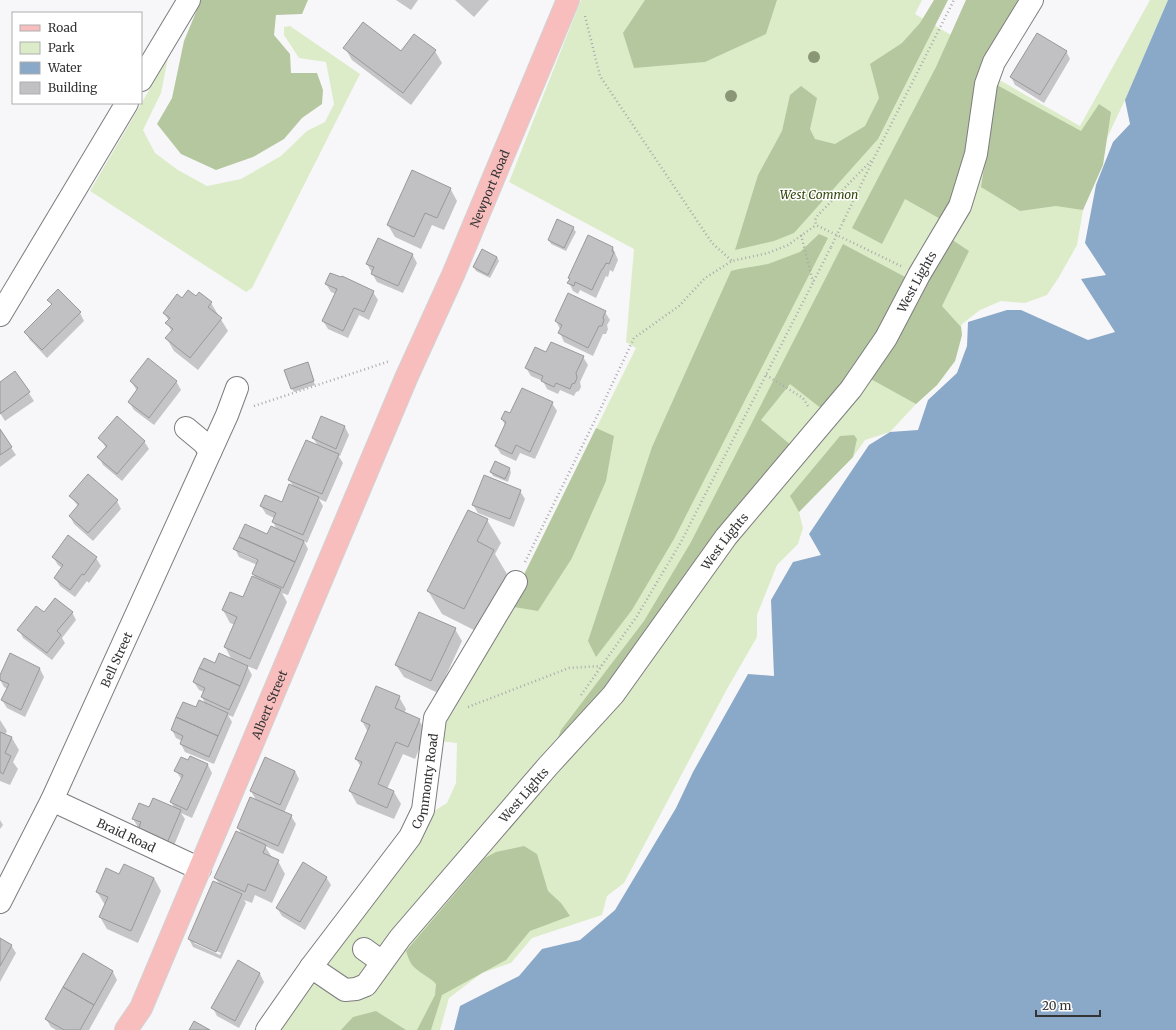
<svg xmlns="http://www.w3.org/2000/svg" width="1176" height="1030" font-family="Merriweather,serif">
<style>
.green{fill:#dcecc8}
.forest{fill:#b5c79f}
.water{fill:#8aa8c7}
.shadow{fill:#0003;fill-rule:evenodd}
.building{fill:#c1c0c2;stroke:#99989a}
.lines{fill:none;stroke-linecap:round;stroke-linejoin:round}
.minor-casing{stroke:#7d7d7f;stroke-width:24}
.major-casing{stroke:#d2d2d3;stroke-width:24}
.path{stroke:#aaaaac;stroke-width:2.5;stroke-dasharray:1 3;stroke-linecap:butt}
.minor{stroke:#fff;stroke-width:22}
.major{stroke:#f8bebd;stroke-width:22}
.path-bridge{stroke:#aaaaac;stroke-width:2.5;stroke-dasharray:1 3;stroke-linecap:butt}
.tree{fill:#8b9676}
.labels{text-anchor:middle;dominant-baseline:central;stroke-width:3;stroke-linejoin:round;paint-order:stroke}
.street-label{font-size:12px;fill:#343435;stroke:#fff}
.park-label{font-size:12px;font-style:italic;fill:#32470b;stroke:#fff}
</style>
<rect width="100%" height="100%" fill="#f7f7f9"/>
<path class="green" d="M581,0H922L915,14L951,35L966,0H1041L996,78L1080,126L1150,0H1168L1125,100L1089,176L1077,245L1059,277L1047,295L1025,303L1001,301L980,310L962,324L961,327L962,335L955,361L937,385L916,404L890,432L865,440L853,457L799,512L803,528L798,544L777,565L757,615V637L727,689L624,883L607,896L602,915L532,938L511,963L482,973L449,998L440,1030H276L434,811L447,803L456,783L457,743L439,741L442,719L508,606L636,348L626,342L634,249L509,182Z
M290,26L360,74L252,288L246,292L90,191L168,58L161,93L143,130L155,153L178,170L207,186L241,179L281,156L307,131L325,122L334,104L326,62L299,58L284,35V27Z"/>
<path class="forest" d="M201,0H308L302,14L276,15L274,35L290,54L291,73H317L323,90L322,104L302,118L284,139L253,157L216,170L181,154L157,124L172,98L184,41Z
M645,0H777L766,34L705,62L634,68L623,33Z
M934,0H948L878,139L794,233L774,241L735,250L758,175L782,131L790,95L801,86L817,98L810,129L815,139L835,144L865,126L879,98L870,64L902,43L920,23Z
M966,0H1022L967,154L951,201L942,220L905,199L882,244L852,228L936,67Z
M997,85L1081,131L1099,104L1111,112L1103,165L1083,210L1056,206L1020,211L981,187Z
M819,234L828,238L674,539L632,610L596,657L588,641L652,447L731,271L739,269L768,264L800,252Z
M951,239L969,251L942,306L961,327L962,335L955,361L937,385L916,404L869,378Z
M843,244L909,279L878,334L822,409L790,384L761,420L792,446L606,695L551,756L561,730L644,621L691,542Z
M596,428L614,436L606,481L572,558L538,611L508,606L520,583Z
M854,435L857,439L853,457L799,512L790,496L840,436Z
M524,846L537,854L548,891L561,903L570,916L530,931L506,960L442,995L431,1030H417L435,995L436,984C430,977 421,974 415,968C410,964 408,957 406,951L485,858L496,852Z
M376,1011L406,1030H341L353,1017Z"/>
<path class="water" d="M1168,0H1176V1030H454L460,1006L519,976L542,949L580,940L615,910L676,808L693,772L748,674L774,676L771,600L793,562L821,555L809,534L869,445L890,432L918,430L928,400L957,373L967,346L968,322L1007,310H1021L1088,340L1115,332L1081,279L1106,275L1085,243L1096,185L1113,142L1130,124L1125,100Z"/>
<path class="shadow" d="M396,0H418L411,10Z
M455,0H489L474,17Z
M345,48L401,52L435,51L442,63L411,105L352,60Z
M1066,51L1070,59L1044,103L1015,85L1011,77Z
M450,188L457,201L444,230L432,225L421,249L395,237L388,225Z
M573,228L576,232L566,251L551,244L549,240Z
M588,237L613,248L618,260L613,272L610,270L608,277L606,276L596,298L580,290L578,294L573,291L569,283L570,280L569,278Z
M482,250L497,257L499,261L490,278L476,271L474,267Z
M412,254L417,263L403,293L377,282L367,264Z
M326,284L373,292L378,300L369,320L359,315L348,338L328,329L323,321L336,294L331,292Z
M196,297L211,303L228,331L198,370L174,351L167,339L172,332L167,323L169,321L164,313L182,299Z
M49,300L80,313L84,321L47,358L30,340L25,332L52,306Z
M605,312L610,320L607,325L608,329L606,334H603L593,356L564,342L560,333V329L556,321Z
M547,354L583,357L588,365L580,382L581,387L579,391L576,392L574,396L560,390L558,394L547,389L543,381L531,376L526,368Z
M309,367L315,385L294,392L292,389Z
M15,372L34,401L5,421L0,413V383Z
M131,381H176L181,390L154,425L134,410L129,402L137,391Z
M552,403L557,411L535,459L520,453L516,461L501,454L496,446L505,425L502,419L511,415Z
M345,427L349,435L340,456L338,455L343,463L326,502L319,499L323,506L307,543L304,541L308,549L288,595L282,593L287,602L257,670L247,666L252,675L233,717L228,715L232,722L214,764L185,752L181,744L182,741L176,738L172,730L196,709L206,705L202,697L204,692L199,690L194,682L216,664L232,660L225,647L235,625L230,623L223,610L243,599L256,579L253,574L257,565L239,557L235,549L268,535L277,530L273,522L274,518L266,514L261,506L282,503L294,487L289,480L318,446L313,438ZM240,551L263,561V563L240,553Z
M0,431L16,455L0,467Z
M100,438L144,441L149,449L122,481L103,465L99,457L106,448Z
M509,468L511,472L508,482L493,476L491,472Z
M520,491L525,499L514,527L478,513L473,505Z
M70,496L117,501L121,509L93,541L74,524L70,516L78,506Z
M487,520L501,543L495,554L507,574L478,632L442,614L428,591Z
M53,557L96,558L101,566L89,583L87,581L75,597L60,586L55,578L62,568L58,565Z
M72,612L76,620L62,638L65,643L52,660L23,638L19,630L44,614Z
M455,629L462,641L438,693L404,677L396,665Z
M11,655L40,669L44,677L25,717L7,708L2,700L8,689L4,687L0,680V677Z
M399,697L406,709L404,714L419,720L426,732L415,759L403,754L387,789L394,792L401,804L394,819L357,804L350,791L361,767L356,759L368,732L362,721Z
M0,720L7,731L5,735L12,738L19,750L13,762L18,769L10,785L0,781Z
M191,757L208,765L212,773L192,818L181,813L185,819L170,855L138,827L133,819L149,808L175,809L171,802L182,780L176,771L189,762Z
M265,758L295,771L299,779L284,813L291,816L296,824L283,854L265,846L273,859L278,861L285,874L272,903L255,895L252,903L244,900L246,903L221,959L193,947L189,939L220,885L215,878L242,835L238,828L256,800L251,791ZM194,941L221,953L220,955L194,943Z
M0,820L3,825L0,829Z
M119,875L154,878L161,891L138,943L107,929L100,917L105,905L97,892Z
M326,877L331,885L305,930L282,916L277,908Z
M0,939L11,945L16,953L0,982Z
M83,955L113,972L117,980L89,1030H56L51,1027L46,1019Z
M238,962L260,974L264,982L239,1028L217,1016L213,1008Z"/>
<path class="building" d="M363,22L401,51L414,34L436,50L403,93L343,48Z
M1037,33L1067,51L1040,95L1010,77Z
M412,170L451,188L437,218L425,213L414,237L387,225Z
M557,219L574,227L564,248L548,240Z
M588,235L613,247L612,251L614,252L609,264L606,263L603,269H602L592,290L575,282L574,286L567,283L570,279L568,278Z
M378,238L413,254L398,286L371,274L374,267L366,264Z
M482,249L497,257L488,275L473,267Z
M330,273L341,277L342,276L374,291L364,312L354,308L343,331L322,321L337,289L325,284Z
M58,289L81,312L42,350L24,332L52,304L47,300Z
M188,290L196,296L199,292L212,302L208,307L222,318L190,358L165,338L173,329L165,323L170,318L163,313L177,294L182,298Z
M568,293L606,311L603,317L604,320L602,326H599L588,348L558,333L562,325L555,321Z
M551,342L584,356L576,373L577,378L575,383L572,384L570,389L556,383L554,387L541,381L543,376L525,368L535,347L546,352Z
M148,358L177,381L149,418L128,402L138,388L130,381Z
M308,362L314,381L291,389L284,370Z
M15,371L30,392L0,414V382Z
M522,388L553,402L530,452L516,445L512,454L495,446L506,422L501,419L505,411L510,413Z
M117,416L145,441L117,474L97,457L107,446L98,438Z
M321,416L345,426L336,449L312,438Z
M0,429L12,447L0,455Z
M306,440L339,454L322,494L288,480Z
M495,461L510,468L505,479L490,472Z
M88,474L118,500L88,533L69,516L79,504L69,496Z
M484,475L521,490L510,519L472,505Z
M289,484L319,497L303,535L272,522L276,513L260,506L265,495L282,502Z
M468,510L488,519L477,541L494,550L464,609L427,591Z
M245,524L267,534L271,526L304,541L295,562L239,537Z
M68,535L97,557L84,575L82,574L70,590L54,578L63,565L52,557Z
M239,537L295,562L283,588L252,574L258,560L233,549Z
M252,576L281,589L250,659L224,647L237,617L222,610L230,592L243,597Z
M55,598L73,612L57,631L61,635L47,653L17,630L36,606L44,612Z
M419,612L456,628L431,681L395,665Z
M10,653L40,668L21,710L1,700L9,684L0,680V675Z
M219,653L248,666L240,686L199,668L204,658L215,663Z
M199,668L240,686L229,710L201,697L205,688L193,682Z
M376,686L400,696L395,708L420,719L408,747L396,742L378,784L394,791L387,808L349,791L362,762L355,759L370,725L361,721Z
M199,700L228,713L218,736L176,717L183,702L196,707Z
M176,717L218,736L209,757L180,744L183,736L171,730Z
M0,732L12,737L5,753L11,756L3,774L0,772Z
M190,756L208,764L187,810L170,802L183,775L174,771L181,757L188,760Z
M265,757L295,771L280,805L250,791Z
M250,797L292,815L278,846L237,828Z
M153,798L181,810L165,848L136,835L141,822L132,819L139,803L149,807Z
M236,831L266,845L263,853L279,860L265,891L248,884L245,892L214,878Z
M303,862L327,877L300,922L276,908Z
M124,864L154,878L131,931L99,917L108,897L96,892L106,868L119,874Z
M213,881L242,894L216,952L188,939Z
M0,938L12,945L0,966Z
M83,953L113,971L94,1005L63,987Z
M238,960L260,973L235,1021L211,1008Z
M63,987L94,1005L80,1030H64L45,1019Z
M194,1021L210,1030H189Z"/>
<g class="lines">
<defs>
<g id="minor">
<path d="M141,80L189,0"/>
<path d="M0,315L127,103"/>
<path d="M186,428L204,443L210,452"/>
<path id="s1" d="M52,800L200,869"/>
<path id="s2" d="M0,902L52,800L227,415L237,388"/>
<path d="M364,949L382,962"/>
<path id="s3" d="M311,967L345,990L356,989L366,985L400,938L548,766L613,695L726,537L851,389L886,338L919,275L960,206L976,154L986,84L994,62L1032,0"/>
<path id="s4" d="M267,1030L311,967L410,837L423,810L435,718L516,582"/>
</g>
<g id="major">
<path id="s5" d="M126,1030L141,1008L407,376L453,275L568,0"/>
</g>
</defs>
<use href="#minor" class="minor-casing"/>
<use href="#major" class="major-casing"/>
<path class="path" d="M585,16L600,76L712,243L732,261
M871,161L818,215L815,220L816,225L901,266
M844,220L874,158L954,0
M801,235L813,282
M766,375L803,398L808,406
M254,406L390,361
M525,562L600,410L634,338L679,306L705,278L732,261L768,253L788,245L816,225
M581,695L637,616L681,542L831,247
M468,707L569,668L601,666"/>
<use href="#minor" class="minor"/>
<use href="#major" class="major"/>
<path class="path-bridge" d="M831,247L844,220"/>
</g>
<g class="tree">
<circle cx="814" cy="57" r="6"/>
<circle cx="731" cy="96" r="6"/>
</g>
<g class="labels">
<g class="street-label">
<text stroke="none"><textPath href="#s5" startOffset="917">Newport Road</textPath></text>
<text stroke="none"><textPath href="#s3" startOffset="958">West Lights</textPath></text>
<text stroke="none"><textPath href="#s3" startOffset="634">West Lights</textPath></text>
<text stroke="none"><textPath href="#s2" startOffset="269">Bell Street</textPath></text>
<text stroke="none"><textPath href="#s5" startOffset="356">Albert Street</textPath></text>
<text stroke="none"><textPath href="#s4" startOffset="299">Commonty Road</textPath></text>
<text stroke="none"><textPath href="#s3" startOffset="310">West Lights</textPath></text>
<text stroke="none"><textPath href="#s1" startOffset="82">Braid Road</textPath></text>
</g>
<g class="park-label">
<text x="819" y="194">West Common</text>
</g>
</g>
<rect x="12" y="12" width="130" height="92" fill="#ffffff" stroke="#aeaeae"/>
<rect x="20" y="25" width="20" height="6" fill="#f8bebd" stroke="#aeaeae"/>
<text x="48" y="32" font-size="12" fill="#343435">Road</text>
<rect x="20" y="42" width="20" height="12" fill="#dcecc8" stroke="#aeaeae"/>
<text x="48" y="52" font-size="12" fill="#343435">Park</text>
<rect x="20" y="62" width="20" height="12" fill="#8aa8c7" stroke="#aeaeae"/>
<text x="48" y="72" font-size="12" fill="#343435">Water</text>
<rect x="20" y="82" width="20" height="12" fill="#c1c0c2" stroke="#aeaeae"/>
<text x="48" y="92" font-size="12" fill="#343435">Building</text>
<path d="M1036 1010v6h64v-6" fill="none" stroke="#343435" stroke-width="2"/>
<text x="1042" y="1010" font-size="12" fill="#343435" stroke="#ffffff" stroke-width="3" paint-order="stroke">20 m</text>
</svg>
